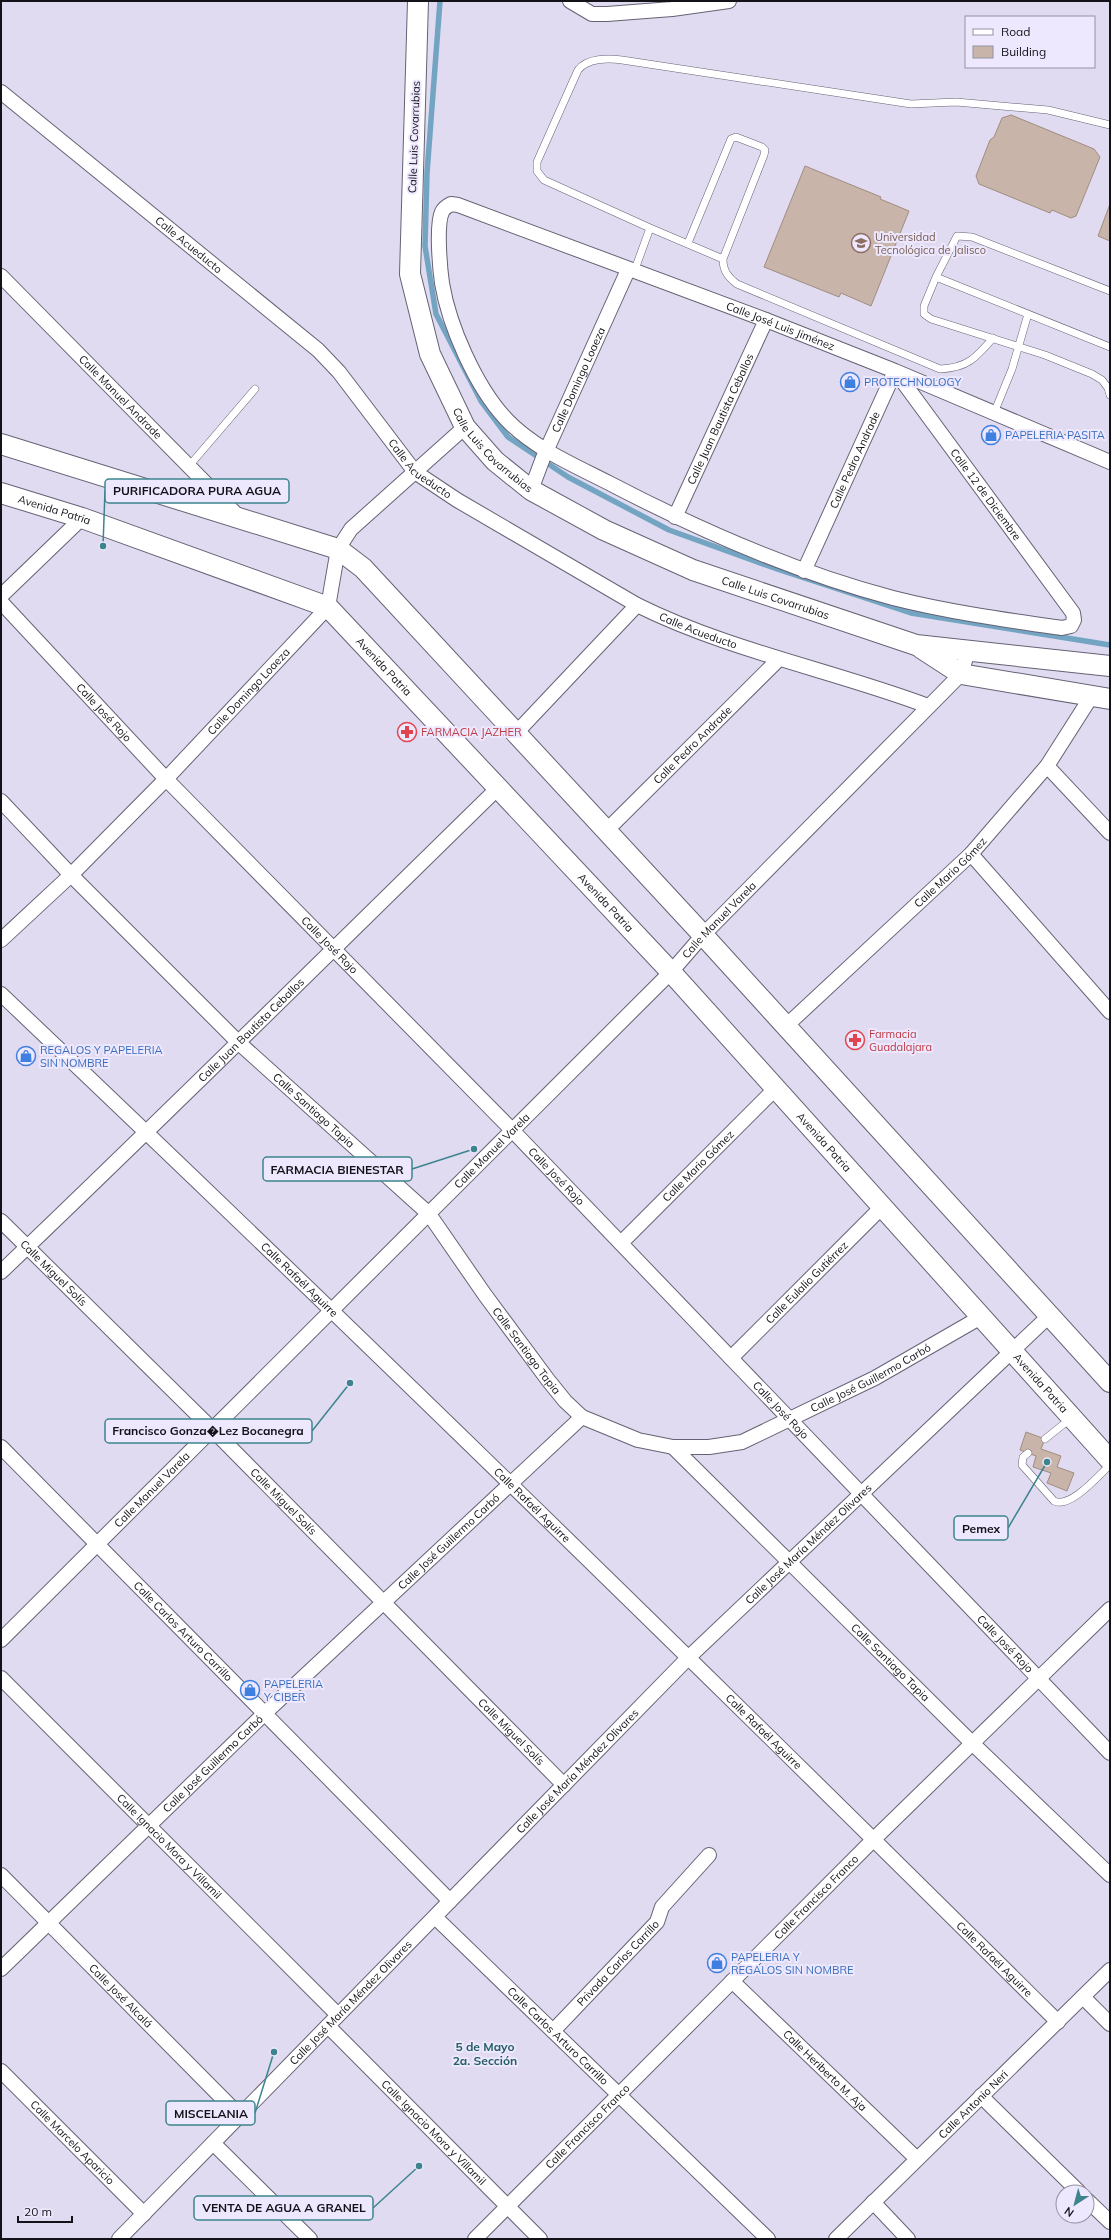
<svg xmlns="http://www.w3.org/2000/svg" width="1111" height="2240" font-family="Mulish,sans-serif">
<style>
.lines{fill:none;stroke-linecap:round;stroke-linejoin:round}
.stream{stroke:#73a5c3;stroke-width:5.5}
.building{fill:#c9b4a9;stroke:#a08c81}
.lane-casing{stroke:#666274;stroke-width:8}
.street-casing{stroke:#666274;stroke-width:16}
.secondary-casing{stroke:#666274;stroke-width:22}
.lane{stroke:#fff;stroke-width:7}
.street{stroke:#fff;stroke-width:14}
.secondary{stroke:#fff;stroke-width:20}
.labels{text-anchor:middle;dominant-baseline:central;stroke-width:4;stroke-linejoin:round;paint-order:stroke}
.street-label{font-size:11px;fill:#141219;stroke:#ede8fe}
.education-label{font-size:11px;fill:#785e54;stroke:#ede8fe;text-anchor:start}
.shop-label{font-size:11px;fill:#366cbe;stroke:#ede8fe;text-anchor:start}
.health-label{font-size:11px;fill:#be3a42;stroke:#ede8fe;text-anchor:start}
.neighbourhood-label{font-size:12px;font-weight:bold;fill:#265f66;stroke:#ede8fe}
.leader{fill:none;stroke:#3d848d;stroke-width:1.5}
.callout-dot{fill:#3d848d;stroke:#ede8fe;stroke-width:1.5}
.callout{fill:#ede8fe;stroke:#3d848d;stroke-width:1.5}
.callout-label{font-size:12px;text-anchor:middle;font-weight:bold;fill:#141219}
</style>
<rect width="100%" height="100%" fill="#e0dbf1"/>
<g class="lines">
<path class="stream" d="M440,1L427,173L425,246L436,314L481,401L508,437L568,477L669,530L780,570L911,613L1110,645"/>
</g>
<path class="building" d="M1011,115L1094,149L1100,157L1076,216L1071,218L1052,210L1050,213L979,184L976,176L990,140L994,137L1002,118Z
M805,166L881,197L880,199L909,211L871,306L841,293L839,297L764,267Z
M1110,204V241L1098,236Z
M1026,1432L1045,1439L1041,1449L1061,1456L1057,1467L1074,1473L1067,1491L1047,1483L1051,1473L1033,1467L1036,1456L1020,1450Z"/>
<g class="lines">
<defs>
<path id="lane" d="M650,228L544,180L537,171V162L578,70C587,58 608,58 622,60L911,104L956,102L1048,110L1110,125
M723,259C723,271 728,277 737,284L940,369C967,368 976,358 993,338
M634,272L650,228L723,259L764,155L765,150L762,147L736,137L731,139L688,243
M936,277L924,306V314L931,319L1045,355L1092,374L1102,380L1108,388L1110,395
M1110,291L972,237L957,236L936,277L1110,347
M994,413L1012,369L1028,314
M189,466L255,389
M1045,1439L1070,1419
M1028,1453L1023,1457L1022,1465L1054,1501C1070,1509 1098,1476 1110,1465"/>
<g id="street">
<path d="M570,1L592,14H607L672,9L729,1"/>
<path id="s1" d="M1,92L318,350L339,372L415,472L457,500L637,605C730,651 832,670 928,706"/>
<path id="s2" d="M1,276L238,516"/>
<path id="s3" d="M531,490L543,458L628,270"/>
<path id="s4" d="M675,517L766,320"/>
<path id="s5" d="M804,571L895,371L1073,613L1074,620L1071,626L1062,628C1006,620 948,612 893,598C794,572 699,530 609,483C574,465 533,448 506,419C476,387 449,326 442,283C440,269 436,225 442,212C444,208 447,206 451,204L458,205L766,320L895,371L1110,462"/>
<path d="M1,596L82,518"/>
<path id="s6" d="M1,602L166,779L512,1130L1110,1753"/>
<path d="M516,733L637,605"/>
<path d="M1047,766L1110,833"/>
<path id="s7" d="M1,801L71,875L239,1043L429,1214L485,1295L548,1380L565,1401L582,1417L638,1440L673,1447H709L742,1442L875,1378L981,1317"/>
<path id="s8" d="M606,831L779,659"/>
<path d="M971,854L1110,1012"/>
<path id="s9" d="M1,940L71,875L166,779L328,607L338,549L351,529L465,427"/>
<path id="s10" d="M1,994C357,1332 709,1676 1058,2022"/>
<path id="s11" d="M786,1026L971,854L1047,766L1091,697"/>
<path id="s12" d="M1,1221L212,1429L564,1785"/>
<path id="s13" d="M621,1243L775,1089"/>
<path id="s14" d="M1,1272C169,1112 333,949 499,787"/>
<path id="s15" d="M731,1358L882,1207"/>
<path id="s16" d="M1,1447L450,1901"/>
<path id="s17" d="M673,1447L972,1743L1110,1875"/>
<path id="s18" d="M1,1640L671,972L703,935L961,674L968,651"/>
<path id="s19" d="M1,1678L338,2015"/>
<path id="s20" d="M1,1875L240,2116"/>
<path id="s21" d="M435,1917L768,2239"/>
<path id="s22" d="M1,1969L265,1713L582,1417"/>
<path id="s23" d="M732,1981L917,2159"/>
<path d="M1083,1997L1110,2024"/>
<path id="s24" d="M328,2026L540,2239"/>
<path id="s25" d="M553,2031L657,1922L662,1907L709,1855"/>
<path id="s26" d="M1,2071L144,2214"/>
<path d="M981,2096L1079,2192"/>
<path d="M213,2143L310,2239"/>
<path d="M1087,2200L1110,2222"/>
<path d="M873,2202L908,2239"/>
<path id="s27" d="M119,2239L688,1658L1049,1316"/>
<path id="s28" d="M475,2239L874,1839L1110,1609"/>
<path id="s29" d="M836,2239L1110,1970"/>
</g>
<g id="secondary">
<path id="s30" d="M418,1L410,274L430,354L465,427L495,461L531,490L604,530L693,570L916,645L1110,666"/>
<path d="M1,444L338,549L363,568L703,935L1110,1382"/>
<path id="s31" d="M1,493L82,518L328,607L671,972L1110,1460"/>
<path d="M921,648L961,674L1110,699"/>
</g>
</defs>
<use href="#lane" class="lane-casing"/>
<use href="#street" class="street-casing"/>
<use href="#secondary" class="secondary-casing"/>
<use href="#lane" class="lane"/>
<use href="#street" class="street"/>
<use href="#secondary" class="secondary"/>
</g>
<defs>
<symbol id="university-ring" viewBox="-11 -11 22 22"><circle r="9.5" fill="#ede8fe" stroke="#8d6e63" stroke-width="1.5"/><path d="M0-5L7-2L0 1L-7-2ZM-4 1L0 2.5L4 1V4Q0 6-4 4Z" fill="#8d6e63"/></symbol>
<symbol id="shop-ring" viewBox="-11 -11 22 22"><circle r="9.5" fill="#ede8fe" stroke="#3f7fe0" stroke-width="1.5"/><path d="M-5-2.5h2.3a2.7 3.5 0 0 1 5.4 0H5L5.5 6h-11ZM-1.5-2.5h3a1.5 2.3 0 0 0-3 0Z" fill="#3f7fe0"/></symbol>
<symbol id="pharmacy-ring" viewBox="-11 -11 22 22"><circle r="9.5" fill="#ede8fe" stroke="#e0444e" stroke-width="1.5"/><path d="M-2-6h4v4h4v4h-4v4h-4v-4h-4v-4h4Z" fill="#e0444e"/></symbol>
</defs>
<g fill-rule="evenodd">
<use href="#university-ring" x="850" y="232" width="22" height="22"/>
<use href="#shop-ring" x="839" y="371" width="22" height="22"/>
<use href="#shop-ring" x="980" y="424" width="22" height="22"/>
<use href="#pharmacy-ring" x="396" y="721" width="22" height="22"/>
<use href="#pharmacy-ring" x="844" y="1029" width="22" height="22"/>
<use href="#shop-ring" x="15" y="1045" width="22" height="22"/>
<use href="#shop-ring" x="239" y="1679" width="22" height="22"/>
<use href="#shop-ring" x="706" y="1952" width="22" height="22"/>
</g>
<g class="labels">
<g class="street-label">
<text transform="translate(414 137) rotate(-88)">Calle Luis Covarrubias</text>
<text stroke="none"><textPath href="#s1" startOffset="242">Calle Acueducto</textPath></text>
<text stroke="none"><textPath href="#s5" startOffset="1731">Calle José Luis Jiménez</textPath></text>
<text stroke="none"><textPath href="#s3" startOffset="120">Calle Domingo Loaeza</textPath></text>
<text stroke="none"><textPath href="#s2" startOffset="170">Calle Manuel Andrade</textPath></text>
<text stroke="none"><textPath href="#s4" startOffset="108">Calle Juan Bautista Ceballos</textPath></text>
<text stroke="none"><textPath href="#s30" startOffset="472">Calle Luis Covarrubias</textPath></text>
<text stroke="none"><textPath href="#s5" startOffset="122">Calle Pedro Andrade</textPath></text>
<text stroke="none"><textPath href="#s1" startOffset="566">Calle Acueducto</textPath></text>
<text stroke="none"><textPath href="#s5" startOffset="373">Calle 12 de Diciembre</textPath></text>
<text stroke="none"><textPath href="#s31" startOffset="56">Avenida Patria</textPath></text>
<text stroke="none"><textPath href="#s30" startOffset="796">Calle Luis Covarrubias</textPath></text>
<text stroke="none"><textPath href="#s1" startOffset="890">Calle Acueducto</textPath></text>
<text stroke="none"><textPath href="#s31" startOffset="428">Avenida Patria</textPath></text>
<text stroke="none"><textPath href="#s9" startOffset="351">Calle Domingo Loaeza</textPath></text>
<text stroke="none"><textPath href="#s6" startOffset="151">Calle José Rojo</textPath></text>
<text stroke="none"><textPath href="#s8" startOffset="122">Calle Pedro Andrade</textPath></text>
<text stroke="none"><textPath href="#s11" startOffset="225">Calle Mario Gómez</textPath></text>
<text stroke="none"><textPath href="#s31" startOffset="752">Avenida Patria</textPath></text>
<text stroke="none"><textPath href="#s18" startOffset="1017">Calle Manuel Varela</textPath></text>
<text stroke="none"><textPath href="#s6" startOffset="475">Calle José Rojo</textPath></text>
<text stroke="none"><textPath href="#s14" startOffset="348">Calle Juan Bautista Ceballos</textPath></text>
<text stroke="none"><textPath href="#s7" startOffset="440">Calle Santiago Tapia</textPath></text>
<text stroke="none"><textPath href="#s31" startOffset="1076">Avenida Patria</textPath></text>
<text stroke="none"><textPath href="#s18" startOffset="693">Calle Manuel Varela</textPath></text>
<text stroke="none"><textPath href="#s13" startOffset="109">Calle Mario Gómez</textPath></text>
<text stroke="none"><textPath href="#s6" startOffset="799">Calle José Rojo</textPath></text>
<text stroke="none"><textPath href="#s12" startOffset="74">Calle Miguel Solís</textPath></text>
<text stroke="none"><textPath href="#s10" startOffset="413">Calle Rafaél Aguirre</textPath></text>
<text stroke="none"><textPath href="#s15" startOffset="107">Calle Eulalio Gutiérrez</textPath></text>
<text stroke="none"><textPath href="#s7" startOffset="763">Calle Santiago Tapia</textPath></text>
<text stroke="none"><textPath href="#s7" startOffset="1159">Calle José Guillermo Carbó</textPath></text>
<text stroke="none"><textPath href="#s31" startOffset="1400">Avenida Patria</textPath></text>
<text stroke="none"><textPath href="#s6" startOffset="1123">Calle José Rojo</textPath></text>
<text stroke="none"><textPath href="#s18" startOffset="213">Calle Manuel Varela</textPath></text>
<text stroke="none"><textPath href="#s12" startOffset="398">Calle Miguel Solís</textPath></text>
<text stroke="none"><textPath href="#s10" startOffset="737">Calle Rafaél Aguirre</textPath></text>
<text stroke="none"><textPath href="#s22" startOffset="619">Calle José Guillermo Carbó</textPath></text>
<text stroke="none"><textPath href="#s27" startOffset="979">Calle José María Méndez Olivares</textPath></text>
<text stroke="none"><textPath href="#s16" startOffset="259">Calle Carlos Arturo Carrillo</textPath></text>
<text stroke="none"><textPath href="#s6" startOffset="1447">Calle José Rojo</textPath></text>
<text stroke="none"><textPath href="#s17" startOffset="306">Calle Santiago Tapia</textPath></text>
<text stroke="none"><textPath href="#s12" startOffset="722">Calle Miguel Solís</textPath></text>
<text stroke="none"><textPath href="#s10" startOffset="1061">Calle Rafaél Aguirre</textPath></text>
<text stroke="none"><textPath href="#s22" startOffset="295">Calle José Guillermo Carbó</textPath></text>
<text stroke="none"><textPath href="#s27" startOffset="655">Calle José María Méndez Olivares</textPath></text>
<text stroke="none"><textPath href="#s19" startOffset="238">Calle Ignacio Mora y Villamil</textPath></text>
<text stroke="none"><textPath href="#s28" startOffset="483">Calle Francisco Franco</textPath></text>
<text stroke="none"><textPath href="#s10" startOffset="1385">Calle Rafaél Aguirre</textPath></text>
<text stroke="none"><textPath href="#s25" startOffset="94">Privada Carlos Carrillo</textPath></text>
<text stroke="none"><textPath href="#s20" startOffset="170">Calle José Alcalá</textPath></text>
<text stroke="none"><textPath href="#s27" startOffset="331">Calle José María Méndez Olivares</textPath></text>
<text stroke="none"><textPath href="#s21" startOffset="171">Calle Carlos Arturo Carrillo</textPath></text>
<text stroke="none"><textPath href="#s23" startOffset="129">Calle Heriberto M. Aja</textPath></text>
<text stroke="none"><textPath href="#s29" startOffset="192">Calle Antonio Neri</textPath></text>
<text stroke="none"><textPath href="#s28" startOffset="159">Calle Francisco Franco</textPath></text>
<text stroke="none"><textPath href="#s24" startOffset="150">Calle Ignacio Mora y Villamil</textPath></text>
<text stroke="none"><textPath href="#s26" startOffset="101">Calle Marcelo Aparicio</textPath></text>
</g>
<g class="education-label">
<text x="875" y="237">Universidad<tspan x="875" dy="13">Tecnológica de Jalisco</tspan></text>
</g>
<g class="shop-label">
<text x="864" y="382">PROTECHNOLOGY</text>
<text x="1005" y="435">PAPELERIA PASITA</text>
<text x="40" y="1050">REGALOS Y PAPELERIA<tspan x="40" dy="13">SIN NOMBRE</tspan></text>
<text x="264" y="1684">PAPELERIA<tspan x="264" dy="13">Y CIBER</tspan></text>
<text x="731" y="1957">PAPELERIA Y<tspan x="731" dy="13">REGALOS SIN NOMBRE</tspan></text>
</g>
<g class="health-label">
<text x="421" y="732">FARMACIA JAZHER</text>
<text x="869" y="1034">Farmacia<tspan x="869" dy="13">Guadalajara</tspan></text>
</g>
<g class="neighbourhood-label">
<text x="485" y="2046">5 de Mayo<tspan x="485" dy="14">2a. Sección</tspan></text>
</g>
</g>
<path class="leader" d="M103 546L105 491M474 1149L412 1169M350 1383L312 1431M1047 1462L1008 1528M274 2052L255 2113M419 2166L373 2208"/>
<g class="callout-dot">
<circle cx="103" cy="546" r="4"/>
<circle cx="474" cy="1149" r="4"/>
<circle cx="350" cy="1383" r="4"/>
<circle cx="1047" cy="1462" r="4"/>
<circle cx="274" cy="2052" r="4"/>
<circle cx="419" cy="2166" r="4"/>
</g>
<g class="callout">
<rect x="105" y="479" width="184" height="24" rx="4"/>
<rect x="263" y="1157" width="149" height="24" rx="4"/>
<rect x="105" y="1419" width="207" height="24" rx="4"/>
<rect x="954" y="1516" width="54" height="24" rx="4"/>
<rect x="166" y="2101" width="89" height="24" rx="4"/>
<rect x="194" y="2196" width="179" height="24" rx="4"/>
</g>
<g class="callout-label">
<text x="197" y="495">PURIFICADORA PURA AGUA</text>
<text x="337" y="1174">FARMACIA BIENESTAR</text>
<text x="208" y="1435">Francisco Gonza�Lez Bocanegra</text>
<text x="981" y="1533">Pemex</text>
<text x="211" y="2118">MISCELANIA</text>
<text x="284" y="2212">VENTA DE AGUA A GRANEL</text>
</g>
<rect width="1111" height="2240" fill="none" stroke="#141219" stroke-width="4"/>
<rect x="965" y="16" width="130" height="52" fill="#ede8fe" stroke="#9692a2"/>
<rect x="973" y="29" width="20" height="6" fill="#ffffff" stroke="#9692a2"/>
<text x="1001" y="36" font-size="12" fill="#141219">Road</text>
<rect x="973" y="46" width="20" height="12" fill="#c9b4a9" stroke="#9692a2"/>
<text x="1001" y="56" font-size="12" fill="#141219">Building</text>
<g transform="translate(1075 2204) rotate(216)"><circle r="19" fill="#ede8fe" stroke="#9692a2"/>
<path d="M0-3L7 15L0 10L-7 15Z" fill="#3d848d"/>
<text y="-6" font-size="11" font-weight="bold" text-anchor="middle" fill="#141219">N</text>
</g>
<path d="M18 2216v6h54v-6" fill="none" stroke="#141219" stroke-width="2"/>
<text x="24" y="2216" font-size="12" fill="#141219" stroke="#ede8fe" stroke-width="3" paint-order="stroke">20 m</text>
</svg>
